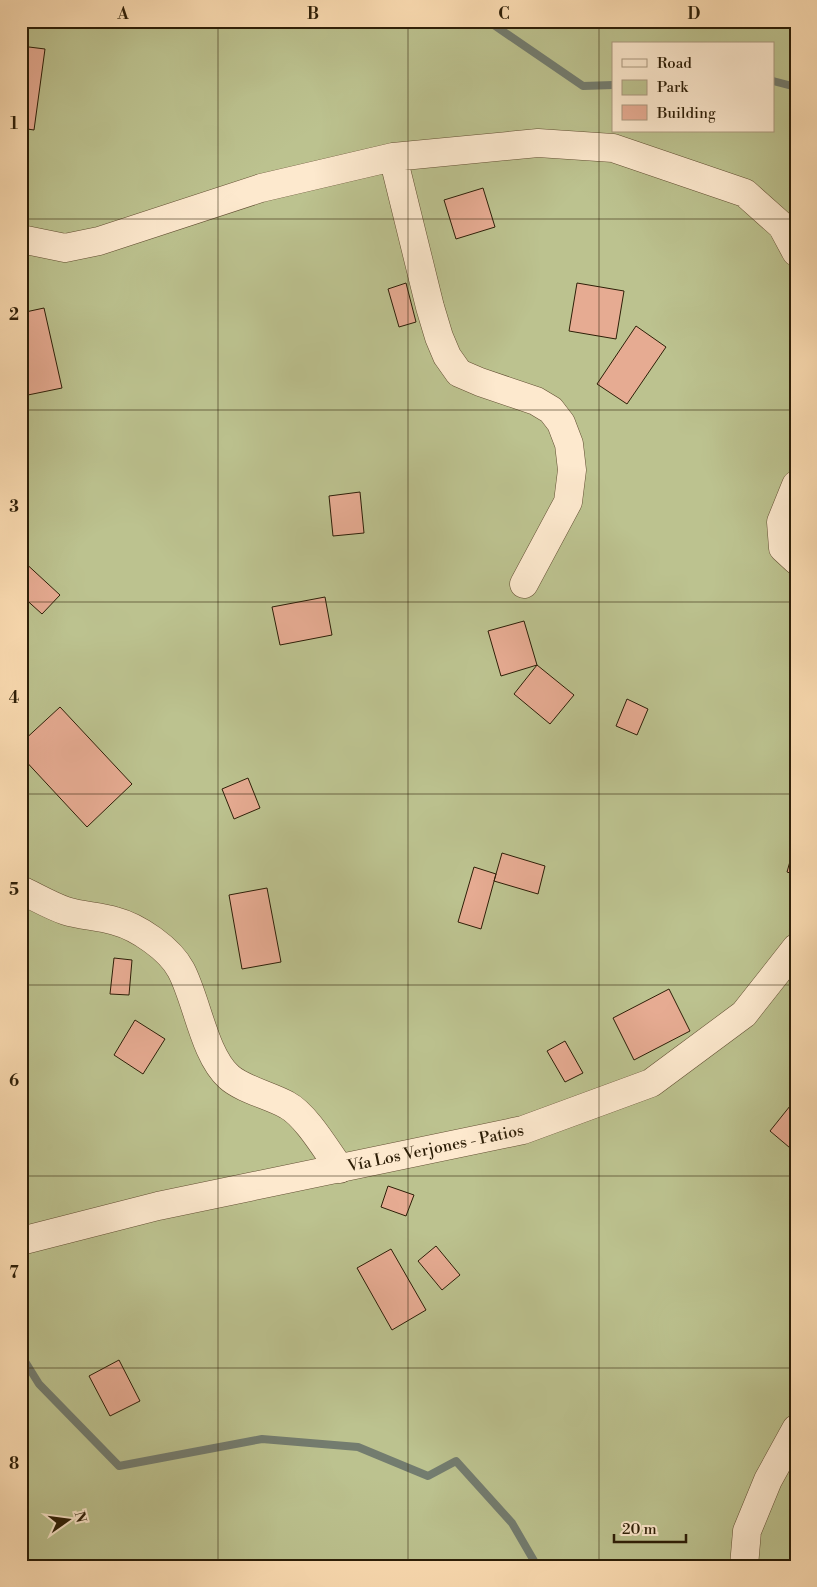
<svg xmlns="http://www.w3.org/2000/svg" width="817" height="1587" font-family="'Libre Bodoni',serif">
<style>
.park{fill:#bcc28f;stroke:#74704b;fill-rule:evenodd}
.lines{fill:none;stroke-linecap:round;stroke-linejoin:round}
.stream{stroke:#737c6f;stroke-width:8}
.building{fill:#e6ab92;stroke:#2d1e07}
.minor-casing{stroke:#614e32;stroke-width:29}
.tertiary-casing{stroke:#614e32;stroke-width:29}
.minor{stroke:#fde9ce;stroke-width:28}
.tertiary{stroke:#fde9ce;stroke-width:28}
.grid{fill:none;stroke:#2d1e07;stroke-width:1;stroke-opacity:0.55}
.labels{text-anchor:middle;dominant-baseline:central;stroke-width:4.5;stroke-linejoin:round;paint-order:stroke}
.street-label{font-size:16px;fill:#2d1e07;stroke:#fde9ce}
.neatline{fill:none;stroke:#2d1e07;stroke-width:2}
.grid-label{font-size:16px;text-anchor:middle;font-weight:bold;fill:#2d1e07}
</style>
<rect width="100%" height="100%" fill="#fcddb3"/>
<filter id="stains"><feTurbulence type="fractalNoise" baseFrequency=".004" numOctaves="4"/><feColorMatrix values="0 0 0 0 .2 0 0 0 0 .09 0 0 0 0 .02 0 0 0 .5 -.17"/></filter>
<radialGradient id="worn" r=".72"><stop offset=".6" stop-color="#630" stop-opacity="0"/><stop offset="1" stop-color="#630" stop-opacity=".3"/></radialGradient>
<path class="park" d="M21,21H796V1566H21ZM613,44H773V131H613Z"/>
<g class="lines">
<path class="stream" d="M488,21L583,86L613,85
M773,81L796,87
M21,1355L39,1384L119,1466L262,1439L358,1447L428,1476L456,1461L512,1523L537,1566"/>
</g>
<path class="building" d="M21,46L45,49L34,130L21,128Z
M483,188L495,227L456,239L444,200Z
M406,283L416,322L399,327L388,289Z
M577,283L624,291L616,339L569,331Z
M44,308L62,388L23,396L21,387V313Z
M636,326L666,347L627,404L597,384Z
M360,492L364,533L333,536L329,496Z
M21,559L60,595L42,614L21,595Z
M325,597L332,635L280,645L272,607Z
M524,621L537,665L501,676L488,631Z
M537,665L574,695L550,724L514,694Z
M627,699L648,709L637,735L616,726Z
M60,707L132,784L87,827L21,756V743Z
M248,778L260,808L234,819L222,789Z
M796,840V875L787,872Z
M502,853L545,866L538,894L494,881Z
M474,867L496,874L481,929L458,922Z
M267,888L281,962L242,969L229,895Z
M114,958L132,960L129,995L110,994Z
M669,989L690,1031L634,1060L613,1018Z
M135,1020L165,1039L143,1074L114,1055Z
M565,1041L583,1073L565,1082L547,1051Z
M794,1101L796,1103V1153L770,1131Z
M388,1186L414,1195L406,1216L381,1207Z
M436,1246L460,1275L442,1290L418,1261Z
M391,1249L426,1310L392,1330L357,1268Z
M119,1360L140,1401L110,1416L89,1376Z"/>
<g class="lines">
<defs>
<path id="minor" d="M393,157L430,307L439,337L447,356L459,373L480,382L536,401L551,410L561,423L569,444L572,470L568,502L524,584
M21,239L65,248L99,241L261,188L393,157L538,143L613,148L745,193L782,226L796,252
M796,485L781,522L783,548L796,560
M21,890C36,897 51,906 66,911C82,916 99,916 115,921C138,927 170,949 181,970C197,1000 204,1055 229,1077C242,1089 271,1096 287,1105C306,1115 327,1151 340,1169
M744,1566L747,1531L768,1480L796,1429"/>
<g id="tertiary">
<path id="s1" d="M21,1241L158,1206L523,1130L651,1083L744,1014L796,948"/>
</g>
</defs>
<use href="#minor" class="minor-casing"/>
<use href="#tertiary" class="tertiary-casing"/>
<use href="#minor" class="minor"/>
<use href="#tertiary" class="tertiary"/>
</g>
<path class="grid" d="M218,21V1566M408,21V1566M599,21V1566M21,219H796M21,410H796M21,602H796M21,794H796M21,985H796M21,1176H796M21,1368H796"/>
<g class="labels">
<g class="street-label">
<text stroke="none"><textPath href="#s1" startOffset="425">Vía Los Verjones - Patios</textPath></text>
</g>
</g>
<rect width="817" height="1587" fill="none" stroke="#fcddb3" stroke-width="55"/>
<rect x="612" y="42" width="162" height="90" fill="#fde9ce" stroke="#aa987e"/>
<rect x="622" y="59" width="25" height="8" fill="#fde9ce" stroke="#aa987e"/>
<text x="657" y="68" font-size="15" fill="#2d1e07">Road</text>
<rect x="622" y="80" width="25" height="15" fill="#bcc28f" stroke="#aa987e"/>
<text x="657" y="92" font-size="15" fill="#2d1e07">Park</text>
<rect x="622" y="105" width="25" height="15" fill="#e6ab92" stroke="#aa987e"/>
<text x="657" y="118" font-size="15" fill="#2d1e07">Building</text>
<g transform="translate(68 1520) rotate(76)" stroke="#fde9ce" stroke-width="4" paint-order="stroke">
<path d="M0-4L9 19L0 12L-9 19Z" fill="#2d1e07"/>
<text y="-8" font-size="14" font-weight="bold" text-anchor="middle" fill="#2d1e07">N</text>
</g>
<path d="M614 1534v8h72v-8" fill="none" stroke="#2d1e07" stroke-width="2.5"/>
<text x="622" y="1534" font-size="15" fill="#2d1e07" stroke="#fde9ce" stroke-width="4" paint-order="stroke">20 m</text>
<rect x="28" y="28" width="762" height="1532" class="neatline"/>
<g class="grid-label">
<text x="123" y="19">A</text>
<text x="313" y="19">B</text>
<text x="504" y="19">C</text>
<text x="694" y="19">D</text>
<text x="14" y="129">1</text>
<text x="14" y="320">2</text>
<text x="14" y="512">3</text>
<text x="14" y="703">4</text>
<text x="14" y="895">5</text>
<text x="14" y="1086">6</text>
<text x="14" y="1278">7</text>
<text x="14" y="1469">8</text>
</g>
<rect width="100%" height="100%" filter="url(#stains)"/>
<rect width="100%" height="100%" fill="url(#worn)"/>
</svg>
